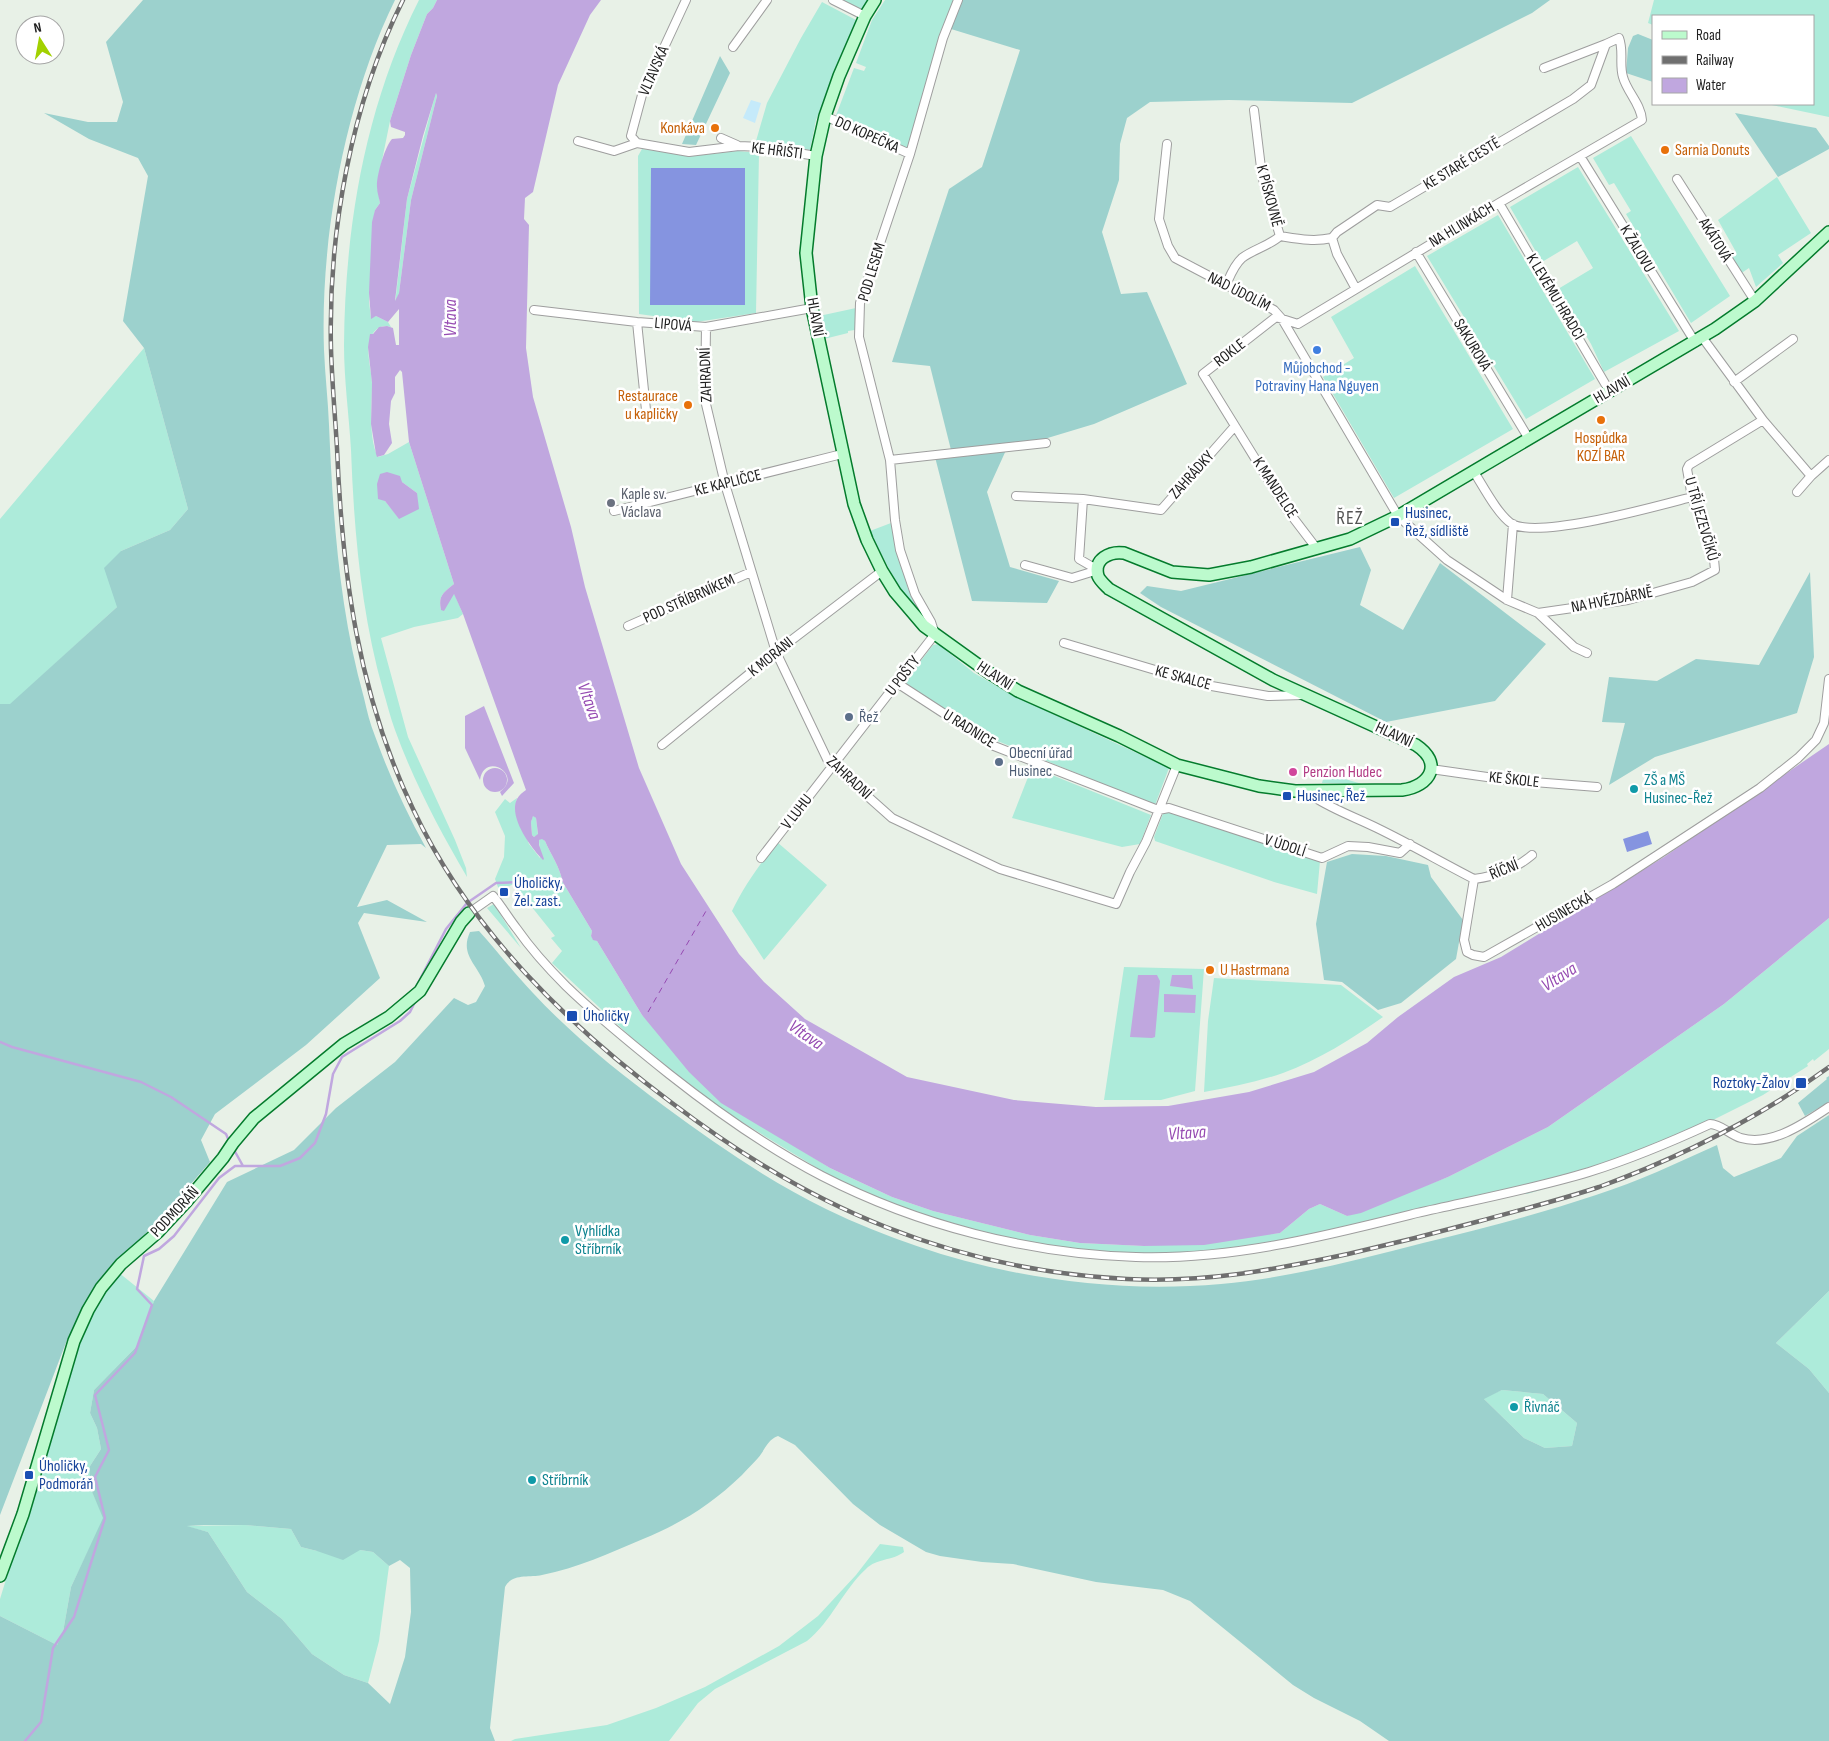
<svg xmlns="http://www.w3.org/2000/svg" width="1829" height="1741" font-family="'Sofia Sans Condensed',sans-serif">
<style>
.grass{fill:#adebda;fill-rule:evenodd}
.forest{fill:#9cd1cd;fill-rule:evenodd}
.park{fill:#c5eafa}
.pitch{fill:#8594e0}
.water{fill:#c0a7df;fill-rule:evenodd}
.lines{fill:none;stroke-linecap:round;stroke-linejoin:round}
.stream{stroke:#c0a7df;stroke-width:2.5}
.ferry{stroke:#964bb2;stroke-width:1;stroke-dasharray:6 5;stroke-linecap:butt}
.street-casing{stroke:#9e9e9e;stroke-width:10}
.secondary-casing{stroke:#047b2c;stroke-width:14}
.street{stroke:#fff;stroke-width:8}
.secondary{stroke:#bcfacd;stroke-width:11}
.rail-casing{stroke:#6f6f6f;stroke-width:4.5}
.rail{stroke:#fff;stroke-width:2.5;stroke-dasharray:8;stroke-linecap:butt}
.food-dot{fill:#e8710a;stroke:#fff;stroke-width:2}
.shop-dot{fill:#3f7fe0;stroke:#fff;stroke-width:2}
.worship-dot{fill:#6b7280;stroke:#fff;stroke-width:2}
.transit-dot{fill:#1a4fb4;stroke:#fff;stroke-width:2}
.service-dot{fill:#5c6f8a;stroke:#fff;stroke-width:2}
.hotel-dot{fill:#d1479c;stroke:#fff;stroke-width:2}
.culture-dot{fill:#0f9aa8;stroke:#fff;stroke-width:2}
.labels{text-anchor:middle;dominant-baseline:central;stroke-width:5;stroke-linejoin:round;paint-order:stroke}
.street-label{font-size:16px;fill:#212121;stroke:#fff}
.food-label{font-size:16px;fill:#c56008;stroke:#fff;text-anchor:end}
.shop-label{font-size:16px;fill:#366cbe;stroke:#fff}
.worship-label{font-size:16px;fill:#5b616d;stroke:#fff;text-anchor:start}
.transit-label{font-size:16px;fill:#164399;stroke:#fff;text-anchor:start}
.service-label{font-size:16px;fill:#4e5e75;stroke:#fff;text-anchor:start}
.hotel-label{font-size:16px;fill:#b23c85;stroke:#fff;text-anchor:start}
.culture-label{font-size:16px;fill:#0d838f;stroke:#fff;text-anchor:start}
.water-label{font-size:18px;font-style:italic;fill:#964bb2;stroke:#fff}
.quarter-label{font-size:19px;letter-spacing:1px;fill:#545454;stroke:#fff}
</style>
<rect width="100%" height="100%" fill="#e8f1e7"/>
<path class="grass" d="M419,0H437L433,8L427,14L411,55L390,121L377,185L380,203L375,210L369,302L371,318L376,316L388,322L391,327C382,325 377,327 372,335C364,350 372,369 372,384C372,406 368,437 378,457L388,454L409,442L454,584C443,593 438,596 441,610L454,593L463,614L458,618L414,627L381,638L408,737L455,840L466,868L467,877C439,829 414,782 395,730C390,717 387,703 383,690C361,612 354,531 351,450C349,416 344,380 344,345C345,227 365,107 419,0ZM402,482L417,493L399,518L385,501Z
M840,0H869L863,11Z
M885,0H954L909,148L905,150L835,118L854,68L864,71L866,67L856,63L872,20Z
M1654,0H1829V117L1767,104H1813V16H1653V25L1648,23Z
M822,2L858,21L816,120L810,150L756,141L767,103L801,38Z
M436,92L437,96L411,200L399,293L395,304L407,199Z
M1631,136L1730,296L1691,323L1626,214L1631,211L1614,183L1609,185L1593,158Z
M642,149L692,156L738,151L759,153L756,313L696,322L639,314L638,156Z
M1578,167L1679,331L1604,372L1591,344L1558,289L1593,268L1577,241L1542,262L1510,207Z
M1777,177L1811,233L1778,255L1783,263L1756,287L1749,268L1740,274L1729,256L1736,252L1718,220Z
M1498,215L1595,379L1526,419L1427,256Z
M1415,266L1513,429L1394,498L1323,377L1354,358L1331,317Z
M856,308L855,330L848,331V333L824,339L819,316Z
M144,348L188,509L170,530L121,551L117,607L10,705L0,704V519Z
M891,523L908,589L925,616L926,622C900,593 887,566 870,531Z
M938,644L974,673L1012,695L1169,768L1155,805L990,738L907,686L906,680L933,645Z
M1032,767L1151,815L1140,844L1122,847L1012,818Z
M1328,774L1362,784L1322,783L1324,776Z
M517,798L515,809L529,844L540,858L539,840L542,838L545,841C550,853 561,869 562,881L592,931L591,936L593,939L597,941L642,1015L801,1150L830,1168L892,1197L933,1211L1030,1235L1080,1243L1144,1246L1280,1233L1309,1209L1320,1204L1347,1216L1448,1177L1548,1127L1724,1004L1829,918V1049L1814,1061L1813,1059L1807,1064L1808,1066L1763,1095L1715,1119L1707,1126L1591,1175L1527,1194L1507,1191L1247,1249L1137,1255L1051,1248L929,1220L845,1185L704,1099L632,1038L552,963L562,951L551,938L555,936L523,896L520,898L514,884L499,890L495,879L504,857L505,836L495,812L505,799L510,803Z
M1164,811L1320,861L1317,894L1274,882L1155,841L1154,837Z
M533,815L536,818L538,835L534,837L532,835L531,822Z
M777,842L827,885L764,960L732,911C744,886 760,864 777,842Z
M494,904L521,948L487,908Z
M1124,967L1204,969L1195,1091L1161,1100H1104Z
M1214,978L1341,985L1383,1017C1351,1039 1319,1060 1283,1073C1257,1082 1231,1087 1204,1092L1208,1021Z
M118,1272L154,1301L138,1345L94,1390L90,1413L97,1428L101,1449L90,1466V1487L104,1518L71,1587L63,1632L57,1645L0,1616V1599L79,1342L99,1299Z
M1829,1291V1393L1809,1369L1776,1343Z
M1502,1390L1543,1394L1577,1423L1572,1446L1545,1448L1524,1438L1483,1398Z
M245,1525L291,1529L301,1547L317,1551L360,1550L373,1552L389,1566L379,1641L368,1683L344,1675L312,1654L282,1619L247,1592L208,1532L185,1526Z
M880,1544L903,1547L904,1552C892,1561 877,1558 866,1569C843,1590 831,1622 807,1641L715,1689L698,1703L669,1741H511L515,1739L607,1725L656,1708L705,1687L779,1646L818,1616L856,1575Z"/>
<path class="forest" d="M143,0H395C345,102 320,237 324,350C325,375 328,400 329,425C333,517 339,609 364,698C367,711 370,724 375,736C389,775 406,812 426,848L421,844L387,845L357,907L387,900L427,922L364,913L358,923L380,978L306,1045L215,1114L201,1140L210,1162L171,1207L100,1281L67,1340L0,1515V704H10L117,607L104,568L121,551L170,530L188,509L144,348L123,321L148,176L138,158L89,139L44,113L88,122H117L123,102L106,42Z
M960,0H1550L1532,13L1352,103L1229,100L1150,102L1127,118L1120,144L1119,180L1102,232L1121,294L1147,292L1187,384L1094,424L1031,443L951,450L930,366L892,362L949,189L982,167L1020,50L951,29Z
M1638,34L1653,40V82L1626,73L1628,48L1633,36Z
M720,56L730,73L696,145L682,144Z
M1735,113L1816,128L1829,146V149L1778,177Z
M1007,448L987,492L1010,567L1059,581L1047,603L972,601L935,457Z
M1360,547L1371,570L1360,605L1403,630L1440,563L1546,644L1495,701L1386,722L1161,607L1140,593L1147,586L1181,591Z
M1810,572L1814,657L1797,713L1655,757L1609,785L1625,723L1602,722L1609,677L1657,681L1696,659L1759,665Z
M1352,854L1386,856L1428,865L1431,877L1463,920L1456,959L1401,1003L1378,1010L1342,982L1324,980L1316,924L1327,862Z
M479,931C497,951 514,973 533,993C572,1035 618,1072 664,1106C715,1144 769,1181 826,1209C948,1268 1086,1296 1221,1284C1289,1278 1357,1260 1423,1243C1481,1229 1539,1214 1596,1195C1637,1182 1677,1163 1717,1145L1723,1168L1734,1177L1781,1158L1797,1136L1829,1115V1291L1776,1343L1809,1369L1829,1393V1741H1389L1360,1721L1314,1698L1293,1685L1190,1601L1163,1590L1096,1582L1013,1564L982,1562L940,1556L926,1552L880,1525L853,1504L795,1445L778,1436C767,1440 765,1450 758,1458C753,1464 747,1469 742,1475C712,1504 682,1523 643,1539C610,1553 577,1568 542,1575C529,1578 512,1573 505,1587L490,1728L495,1741H0V1616L57,1645L63,1632L71,1587L103,1518L90,1487V1466L101,1449L97,1428L90,1413L94,1390L138,1345L154,1301L227,1182L294,1150L336,1108L395,1062L454,998L468,1005L476,1002L485,986C479,965 459,956 470,932ZM1502,1390L1543,1394L1577,1423L1572,1446L1545,1448L1524,1438L1484,1399ZM204,1525H245L291,1529L301,1547L317,1551L343,1560L360,1550L373,1552L389,1566L400,1560L410,1568L411,1612L405,1657L390,1704L368,1683L344,1675L312,1654L282,1619L247,1592L208,1532L187,1526Z
M1829,1076V1102L1805,1116L1798,1103L1827,1079L1826,1078Z"/>
<path class="park" d="M751,100L761,103L755,123L743,118Z"/>
<path class="pitch" d="M651,168H745V305H650Z
M1648,831L1652,844L1627,852L1623,839Z"/>
<path class="water" d="M437,0H601L590,15L558,85L533,192L525,198L524,219L529,225L526,348L533,397L571,527L585,587L639,768L681,864L739,954L764,982L805,1019L907,1077L1014,1100L1096,1107L1168,1106L1249,1092L1314,1072L1367,1043L1398,1017L1454,977L1501,957L1664,857L1829,744V918L1724,1004L1548,1127L1448,1177L1361,1213L1347,1216L1320,1204L1309,1209L1280,1233L1204,1245L1144,1246L1080,1243L1030,1235L933,1211L892,1197L830,1168L721,1103L689,1072L642,1015L597,941L593,940L591,936L592,931L562,881C561,869 550,853 545,841L542,839L539,840V845L544,859L543,860C531,848 508,817 517,799C519,795 523,792 526,790L463,614L454,594L444,611L441,610C438,596 443,593 454,584L409,442L402,372L400,370L395,377V393L391,401L389,424L392,443L384,455L377,457L376,454L371,424L372,383L368,347L370,334H373L379,327L387,326L393,328L396,345H399V309L388,322L376,316L371,319L369,293L372,222L375,210L380,203C379,198 377,192 377,187C376,177 385,146 392,139L403,138L405,135V132L391,127L390,121L411,55L427,14L433,8ZM436,93L437,96L411,200L399,293L395,301L407,199L423,136ZM533,816L536,818L538,834L534,837L532,835L531,822Z
M387,472L400,476L402,482L417,493L419,509L399,519L385,501L378,499L377,484L380,474Z
M484,706L514,783L502,796L500,792C524,774 484,751 480,780L465,748V716Z
M483 780a12 12 0 1 1 24 0a12 12 0 1 1-24 0Z
M1138,975H1157L1160,981L1155,1037L1152,1038L1130,1037Z
M1172,975H1192L1193,989L1170,986Z
M1164,994L1196,995L1195,1013L1164,1012Z"/>
<g class="lines">
<path class="stream" d="M414,991L446,929L467,903L496,883L564,880
M0,1042L12,1047L141,1082L171,1097L226,1134L229,1141
M233,1148L243,1166
M25,1741L41,1722L53,1648L74,1617L105,1518L95,1477L109,1450L95,1395L135,1353L152,1305L137,1289L144,1256L159,1249L174,1236L219,1178L235,1166H280L300,1158L315,1143L326,1114L333,1074L342,1057L400,1021L410,1012L415,1002"/>
<path class="ferry" d="M648,1012L706,911"/>
<defs>
<path id="street" d="M833,0L865,16
M733,47L767,0
M1544,68L1606,44
M825,116L910,154
M721,138L737,145
M578,141L614,151L637,143L689,152L739,146L762,147L816,156
M637,143L631,136L642,95L686,0
M1167,144L1159,219L1168,246L1175,258L1274,310L1282,319L1398,516L1447,560L1507,600L1538,613L1628,600L1692,582L1715,570L1714,559L1692,497L1687,469L1689,465L1763,420
M1580,156L1695,342
M1677,179L1755,301
M1499,203L1610,392
M1280,236C1299,239 1314,242 1332,238
M1416,252L1529,439
M1226,285C1230,276 1234,265 1242,258C1254,249 1269,246 1280,236L1262,176L1254,110
M534,310L637,322L706,327L812,308
M637,322L646,410
M706,327L705,400L725,484L776,652L828,761L892,818L1000,869L1116,904L1130,872L1146,842L1177,765
M1702,337L1763,420L1811,476
M1734,382L1793,339
M890,460L1046,443
M1474,472C1483,486 1498,515 1512,524C1541,539 1657,506 1692,497
M1797,492L1811,476L1829,460
M1016,496L1083,499L1161,510L1235,426
M1083,499L1079,559L1098,570
M614,511L842,454
M1317,549L1285,507L1203,374L1276,317L1298,324L1499,203L1642,120C1641,104 1627,92 1623,77C1619,64 1624,51 1619,38L1606,44L1591,85L1573,99L1390,207L1377,205L1337,232L1332,238L1337,254L1356,289
M1025,565L1072,578L1098,570
M1507,600L1513,524
M1538,613L1574,647L1587,653
M628,626L751,572
M1064,643L1206,685L1268,696L1303,695
M897,683L994,746L1158,810L1169,808L1322,858L1348,846L1368,847L1400,853L1410,844
M662,745L776,652L882,571
M1431,769L1508,780L1597,787
M1314,791V797C1334,810 1357,818 1377,828C1410,844 1441,862 1474,879L1464,940L1467,952L1473,955L1484,957L1613,884L1760,788L1798,758L1816,740L1824,723L1829,679
M761,858L935,634L931,622L915,594L900,550L895,520L890,460L859,337L860,303L910,154L943,38L958,0
M1474,879C1496,876 1514,870 1532,855
M469,913L493,896C502,907 509,919 517,929C531,949 549,969 566,986C598,1017 634,1046 669,1074C717,1112 768,1148 822,1176C917,1225 1029,1254 1136,1257C1232,1260 1325,1236 1417,1213C1474,1200 1533,1189 1589,1172C1630,1159 1671,1142 1710,1124C1721,1124 1730,1135 1741,1138C1771,1147 1805,1123 1829,1107"/>
<path id="secondary" d="M875,0L865,16L839,76L825,116L816,156L806,253L812,308L854,504L867,540L882,571L895,592L924,626L988,672L1018,691L1119,736L1177,765L1259,786L1295,791L1402,790C1431,786 1443,763 1416,745L1273,680L1109,589C1105,585 1100,581 1098,576C1093,559 1110,551 1124,553L1172,572L1209,575L1251,567L1350,539L1398,516L1715,329L1755,301L1829,232
M0,1576L23,1514L74,1341L88,1310L101,1288L121,1264L158,1232L186,1202L223,1158L233,1143L254,1118L344,1044L389,1017L420,991L461,922L469,913"/>
</defs>
<use href="#street" class="street-casing"/>
<use href="#secondary" class="secondary-casing"/>
<use href="#street" class="street"/>
<use href="#secondary" class="secondary"/>
<defs>
<path id="rail" d="M403,0C351,104 328,233 331,349C332,382 335,415 337,448C342,573 358,694 413,809C470,930 566,1024 672,1103C738,1153 809,1197 886,1227C962,1257 1045,1275 1127,1279C1205,1283 1273,1270 1348,1254C1392,1244 1436,1233 1480,1221C1520,1210 1560,1200 1599,1187C1681,1157 1759,1118 1829,1067"/>
</defs>
<use href="#rail" class="rail-casing"/>
<use href="#rail" class="rail"/>
</g>
<g class="food-dot">
<circle cx="715" cy="128" r="5"/>
<circle cx="1665" cy="150" r="5"/>
<circle cx="688" cy="405" r="5"/>
<circle cx="1601" cy="420" r="5"/>
<circle cx="1210" cy="970" r="5"/>
</g>
<circle class="shop-dot" cx="1317" cy="350" r="5"/>
<circle class="worship-dot" cx="611" cy="503" r="5"/>
<g class="transit-dot">
<rect x="1390" y="517" width="10" height="10" rx="2.5"/>
<rect x="1282" y="791" width="10" height="10" rx="2.5"/>
<rect x="499" y="887" width="10" height="10" rx="2.5"/>
<rect x="566" y="1010" width="12" height="12" rx="2.5"/>
<rect x="1795" y="1077" width="12" height="12" rx="2.5"/>
<rect x="24" y="1470" width="10" height="10" rx="2.5"/>
</g>
<g class="service-dot">
<circle cx="849" cy="717" r="5"/>
<circle cx="999" cy="762" r="5"/>
</g>
<circle class="hotel-dot" cx="1293" cy="772" r="5"/>
<g class="culture-dot">
<circle cx="1634" cy="789" r="5"/>
<circle cx="565" cy="1240" r="5"/>
<circle cx="1514" cy="1407" r="5"/>
<circle cx="532" cy="1480" r="5"/>
</g>
<g class="labels">
<g class="street-label">
<text transform="translate(654 71) rotate(-66)">VLTAVSKÁ</text>
<text transform="translate(867 135) rotate(24)">DO KOPEČKA</text>
<text transform="translate(777 151) rotate(7)">KE HŘIŠTI</text>
<text transform="translate(1462 164) rotate(-31)">KE STARÉ CESTĚ</text>
<text transform="translate(1269 196) rotate(75)">K PÍSKOVNĚ</text>
<text transform="translate(1462 225) rotate(-31)">NA HLINKÁCH</text>
<text transform="translate(1715 240) rotate(58)">AKÁTOVÁ</text>
<text transform="translate(1637 249) rotate(59)">K ŽALOVU</text>
<text transform="translate(872 272) rotate(-73)">POD LESEM</text>
<text transform="translate(1239 292) rotate(27)">NAD ÚDOLÍM</text>
<text transform="translate(1555 297) rotate(59)">K LEVÉMU HRADCI</text>
<text transform="translate(815 317) rotate(80)">HLAVNÍ</text>
<text transform="translate(673 325) rotate(5)">LIPOVÁ</text>
<text transform="translate(1472 345) rotate(59)">SAKUROVÁ</text>
<text transform="translate(1230 353) rotate(-38)">ROKLE</text>
<text transform="translate(706 375) rotate(-92)">ZAHRADNÍ</text>
<text transform="translate(1612 390) rotate(-30)">HLAVNÍ</text>
<text transform="translate(1192 475) rotate(-48)">ZAHRÁDKY</text>
<text transform="translate(728 483) rotate(-14)">KE KAPLIČCE</text>
<text transform="translate(1275 488) rotate(57)">K MANDELCE</text>
<text transform="translate(1701 519) rotate(74)">U TŘÍ JEZEVČÍKŮ</text>
<text transform="translate(689 599) rotate(-24)">POD STŘÍBRNÍKEM</text>
<text transform="translate(1612 600) rotate(-11)">NA HVĚZDÁRNĚ</text>
<text transform="translate(771 657) rotate(-39)">K MORÁNI</text>
<text transform="translate(903 676) rotate(-52)">U POŠTY</text>
<text transform="translate(995 676) rotate(33)">HLAVNÍ</text>
<text transform="translate(1183 678) rotate(15)">KE SKALCE</text>
<text transform="translate(969 729) rotate(32)">U RADNICE</text>
<text transform="translate(1394 735) rotate(25)">HLAVNÍ</text>
<text transform="translate(849 778) rotate(43)">ZAHRADNÍ</text>
<text transform="translate(1514 780) rotate(6)">KE ŠKOLE</text>
<text transform="translate(797 812) rotate(-52)">V LUHU</text>
<text transform="translate(1285 846) rotate(18)">V ÚDOLÍ</text>
<text transform="translate(1504 870) rotate(-22)">ŘÍČNÍ</text>
<text transform="translate(1564 912) rotate(-30)">HUSINECKÁ</text>
<text transform="translate(175 1212) rotate(-47)">PODMORÁŇ</text>
</g>
<g class="food-label">
<text x="705" y="128">Konkáva</text>
<text x="1675" y="150" text-anchor="start">Sarnia Donuts</text>
<text x="678" y="396">Restaurace<tspan x="678" dy="18">u kapličky</tspan></text>
<text x="1601" y="438" text-anchor="middle">Hospůdka<tspan x="1601" dy="18">KOZÍ BAR</tspan></text>
<text x="1220" y="970" text-anchor="start">U Hastrmana</text>
</g>
<g class="shop-label">
<text x="1317" y="368">Můjobchod -<tspan x="1317" dy="18">Potraviny Hana Nguyen</tspan></text>
</g>
<g class="worship-label">
<text x="621" y="494">Kaple sv.<tspan x="621" dy="18">Václava</tspan></text>
</g>
<g class="transit-label">
<text x="1405" y="513">Husinec,<tspan x="1405" dy="18">Řež, sídliště</tspan></text>
<text x="1297" y="796">Husinec, Řež</text>
<text x="514" y="883">Úholičky,<tspan x="514" dy="18">Žel. zast.</tspan></text>
<text x="583" y="1016">Úholičky</text>
<text x="1790" y="1083" text-anchor="end">Roztoky-Žalov</text>
<text x="39" y="1466">Úholičky,<tspan x="39" dy="18">Podmoráň</tspan></text>
</g>
<g class="service-label">
<text x="859" y="717">Řež</text>
<text x="1009" y="753">Obecní úřad<tspan x="1009" dy="18">Husinec</tspan></text>
</g>
<g class="hotel-label">
<text x="1303" y="772">Penzion Hudec</text>
</g>
<g class="culture-label">
<text x="1644" y="780">ZŠ a MŠ<tspan x="1644" dy="18">Husinec-Řež</tspan></text>
<text x="575" y="1231">Vyhlídka<tspan x="575" dy="18">Stříbrník</tspan></text>
<text x="1524" y="1407">Řivnáč</text>
<text x="542" y="1480">Stříbrník</text>
</g>
<g class="water-label">
<text transform="translate(450 318) rotate(-90)">Vltava</text>
<text transform="translate(589 701) rotate(70)">Vltava</text>
<text transform="translate(1559 977) rotate(-32)">Vltava</text>
<text transform="translate(806 1035) rotate(35)">Vltava</text>
<text transform="translate(1187 1133) rotate(-4)">Vltava</text>
</g>
<g class="quarter-label">
<text x="1350" y="518">ŘEŽ</text>
</g>
</g>
<rect x="1652" y="15" width="162" height="90" fill="#ffffff" stroke="#a6a6a6"/>
<rect x="1662" y="31" width="25" height="8" fill="#bcfacd" stroke="#a6a6a6"/>
<text x="1696" y="40" font-size="15" fill="#212121">Road</text>
<rect x="1662" y="56" width="25" height="8" fill="#6f6f6f" stroke="#a6a6a6"/>
<text x="1696" y="65" font-size="15" fill="#212121">Railway</text>
<rect x="1662" y="78" width="25" height="15" fill="#c0a7df" stroke="#a6a6a6"/>
<text x="1696" y="90" font-size="15" fill="#212121">Water</text>
<g transform="translate(40 40) rotate(349)"><circle r="24" fill="#ffffff" stroke="#a6a6a6"/>
<path d="M0-4L9 19L0 12L-9 19Z" fill="#a2d100"/>
<text y="-8" font-size="14" font-weight="bold" text-anchor="middle" fill="#212121">N</text>
</g>
</svg>
